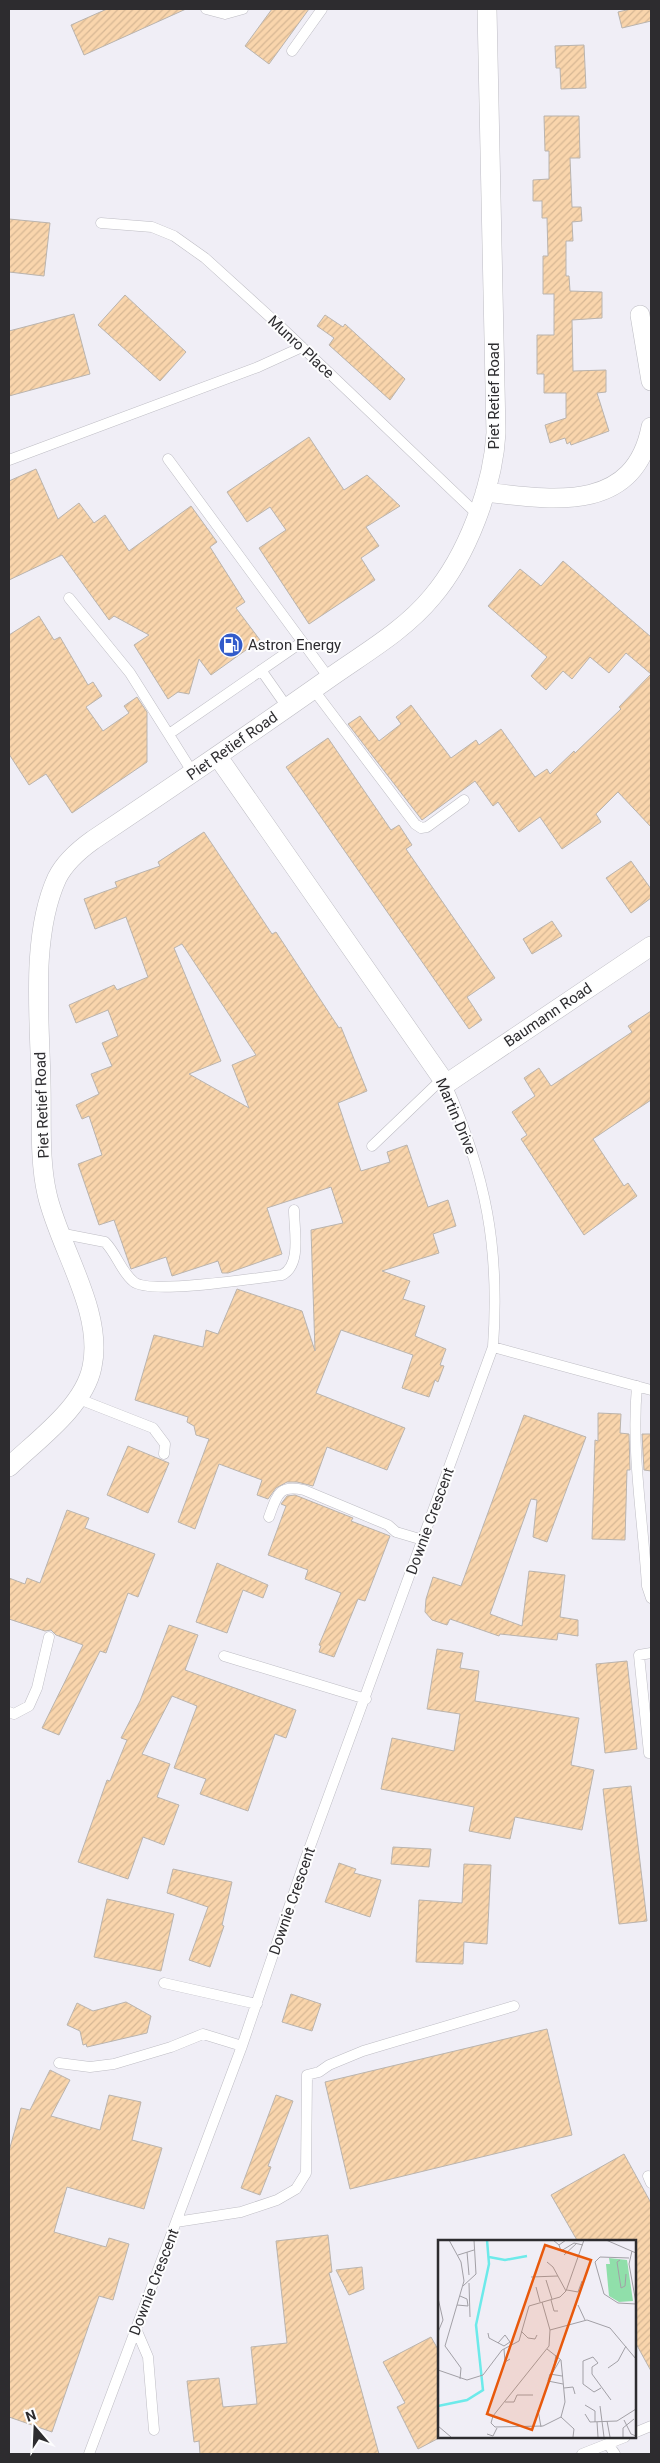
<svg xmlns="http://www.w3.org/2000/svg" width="660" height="2463" font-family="Roboto,sans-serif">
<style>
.building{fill:url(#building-hatch);stroke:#bab4ae;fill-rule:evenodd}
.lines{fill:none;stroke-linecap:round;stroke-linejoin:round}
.lane-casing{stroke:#bebdc4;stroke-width:11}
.street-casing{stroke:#bebdc4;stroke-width:20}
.lane{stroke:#fff;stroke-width:10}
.street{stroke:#fff;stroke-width:19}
.labels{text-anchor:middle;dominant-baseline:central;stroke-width:4;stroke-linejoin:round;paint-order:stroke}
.street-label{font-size:15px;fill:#2d2c2f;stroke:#fdfdfe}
.poi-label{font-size:15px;fill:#2d2c2f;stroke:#fdfdfe;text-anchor:start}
.inset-river{fill:none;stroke:#6deaea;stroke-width:2.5}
.inset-road{fill:none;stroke:#a2a0a6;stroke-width:1}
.view{fill:#e8590c;fill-opacity:0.15;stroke:#e8590c;stroke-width:2.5}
.inset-edge{fill:none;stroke:#2d2c2f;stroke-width:2.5}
</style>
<defs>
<pattern id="building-hatch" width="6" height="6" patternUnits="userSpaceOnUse" patternTransform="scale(1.25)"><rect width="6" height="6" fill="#f9d5ac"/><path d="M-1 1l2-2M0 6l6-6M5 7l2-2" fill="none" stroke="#d6b794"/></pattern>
</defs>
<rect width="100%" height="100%" fill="#f0eef6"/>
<path class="building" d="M107,9H186L84,55L71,25Z
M272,9H309L269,64L245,46Z
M631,9H651V21L622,28L618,12Z
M584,45L586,88L561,89L560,68H556L555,46Z
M544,116H579L580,158H570L572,207H581L582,221L572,222L573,241H566V276H569L570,291L602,292V318L572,320L573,371L606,370V392L597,393L609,431L571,445L570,442L567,444L565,438L550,443L545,425L566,418V393H544V374H537V335H554V294H543V256H548L547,218H542V201H533V180L549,179V151H545Z
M9,219L50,223L44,276L9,272Z
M125,295L186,352L160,381L98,325Z
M74,314L90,374L9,396V331Z
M325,315L343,327L345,324L405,379L390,400L329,345L334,338L317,326Z
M309,437L344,490L367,475L400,506L366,527L379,546L361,558L375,580L309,624L259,548L286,530L270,507L247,522L227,492Z
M36,469L58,519L79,503L94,523L105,515L129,551L191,506L217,542L210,547L245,602L236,608L260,640L211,675L199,659L189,694L178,692L168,699L134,645L149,635L114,616L109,620L62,555L9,580V481Z
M563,561L651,637V827L618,792L596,814L601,822L562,849L540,817L519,832L498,802L493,806L475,781L422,820L348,724L360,716L379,741L401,724L396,717L411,705L451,758L476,740L479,745L501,729L535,777L547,769L550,774L574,751L575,753L621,709L619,707L651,674L626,653L609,673L590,657L572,679L563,671L546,690L531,676L547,657L488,606L520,569L541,586Z
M39,616L54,640L60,637L88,685L93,682L102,696L86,707L103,731L129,713L124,706L137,697L147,712V762L72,813L46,774L29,785L9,754V635Z
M328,738L391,830L399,825L412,845L406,849L495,978L467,997L482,1020L469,1029L286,767Z
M204,832L272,934L276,932L339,1028L341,1027L367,1091L338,1103L361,1171L390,1162L387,1152L407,1145L428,1207L448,1200L456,1226L433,1234L439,1253L382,1271L410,1281L403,1299L425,1306L415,1336L446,1349L440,1365L444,1366L438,1382L435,1380L429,1397L402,1388L413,1355L341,1330L316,1393L405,1428L387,1470L327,1447L313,1486L297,1482H287L276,1488L268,1499L257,1495L262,1480L219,1464L195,1529L178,1522L209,1439L196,1435L194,1426L187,1422L188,1417L135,1400L154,1335L203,1347L206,1330L218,1334L237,1289L302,1311L315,1351L311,1230L343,1223L331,1187L267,1208L282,1254L228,1273H222L218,1261L172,1276L166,1257L131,1269L114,1220L99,1225L78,1164L102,1155L89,1116L82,1119L76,1105L99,1094L91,1074L112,1066L102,1043L118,1036L108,1010L76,1023L69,1005L114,985L117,990L148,977L126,917L95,929L84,899L117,887L115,882L160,866L158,862ZM182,944L256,1055L232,1065L249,1108L189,1074L221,1061L174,948Z
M631,861L651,889V898L631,913L606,878Z
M552,921L562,936L532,954L523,939Z
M651,1011V1100L593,1139L624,1186L628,1183L637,1196L584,1235L521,1139L527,1135L512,1112L535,1096L524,1078L539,1068L551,1086L632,1032L628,1026Z
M598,1413L621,1414L620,1433L629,1434L630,1470H627L625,1540L592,1539L595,1440L598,1441Z
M524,1415L586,1437L547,1542L533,1537L537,1500L531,1499L490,1614L522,1626L529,1571L565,1575L560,1617L578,1620V1636L558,1633L557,1640L500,1634L499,1636L450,1619L447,1625L432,1620L425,1612L426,1599L433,1577L461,1586Z
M642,1434H651V1471L644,1470Z
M128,1446L169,1463L148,1513L107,1495Z
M295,1495L353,1518L351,1521L390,1536L365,1601L358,1599L334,1657L319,1652L321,1646L319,1645L341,1593L305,1579L308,1570L268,1555L286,1506L281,1504L287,1496Z
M67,1510L89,1518L85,1528L155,1554L138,1597L128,1593L106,1653L100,1651L59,1735L42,1728L83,1645L56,1635L51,1630L45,1631L9,1619V1578L25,1584L27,1578L40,1583Z
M217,1563L268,1585L263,1598L243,1590L227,1633L196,1622Z
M169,1625L198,1635L185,1670L296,1710L286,1738L275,1734L248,1811L200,1794L206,1779L174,1768L197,1706L172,1696L142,1754L170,1764L157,1797L179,1805L164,1845L143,1837L128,1879L78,1862L107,1780L110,1781L127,1740L121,1738L140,1701Z
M437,1649L463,1653L460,1668L479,1671L475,1701L579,1718L571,1765L594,1770L582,1830L515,1817L510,1839L469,1831L474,1807L381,1789L392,1738L454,1751L460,1714L427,1709Z
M627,1661L637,1749L605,1753L596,1664Z
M631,1786L647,1921L619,1924L603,1789Z
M393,1847L431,1849L429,1867L391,1864Z
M339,1863L356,1869L354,1873L381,1880L370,1917L325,1902Z
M464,1864L491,1865L487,1944L464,1942L463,1964L416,1962L419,1900L462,1903Z
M173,1869L232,1882L222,1925L224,1926L210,1967L189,1960L208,1907L167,1893Z
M107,1899L174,1914L161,1971L94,1957Z
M291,1994L321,2004L312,2031L282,2022Z
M126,2002L151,2016L147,2033L87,2047L86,2044L83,2045L80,2031L67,2025L77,2003L93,2011Z
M547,2029L572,2135L350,2189L325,2082Z
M50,2070L70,2080L51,2116L100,2130L109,2095L141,2102L132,2140L162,2148L144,2209L67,2187L54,2232L106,2247L109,2238L129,2244L113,2300L99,2296L52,2432L9,2417V2151L21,2108L30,2110Z
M276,2095L293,2101L268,2166L271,2167L260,2195L241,2188Z
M624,2154L651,2203V2371L634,2340V2242H578L551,2195Z
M328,2235L332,2272L329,2273L379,2454H200L199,2441L194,2442L187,2381L219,2378L223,2407L257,2404L251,2347L287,2343L276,2241Z
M362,2267L364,2289L349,2295L336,2270Z
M431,2337L439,2351V2438L418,2449L397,2407L405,2403L383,2362Z"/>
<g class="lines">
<defs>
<path id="lane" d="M206,9L225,14L243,9
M292,51L322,9
M101,223L152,227L174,236L205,258L281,327L478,515
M168,459L329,678
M9,460L258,367L302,347
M69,598L130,673L193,773
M261,670L287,707
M313,689L415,824L421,828L427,827L464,800
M169,734L302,642
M372,1146L442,1079
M59,1233L105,1242C117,1254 121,1272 134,1282C151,1295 256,1278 282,1275C302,1265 294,1230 294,1210
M493,1347L651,1390
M637,1386C631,1452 643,1519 647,1586L651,1598
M79,1399L153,1428L165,1444L164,1454
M269,1517C277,1495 279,1484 304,1490L388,1525L396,1532L423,1540
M651,1653L639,1655L649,1753H651
M224,1656L366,1699
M9,1712L14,1714L29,1706L37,1688L49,1637
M164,1983L257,2004
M59,2063L90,2067L114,2064L171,2047L203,2034L242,2046
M648,2176L651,2183
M176,2222L241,2212L277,2200L296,2189L306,2173L307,2075L319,2072L329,2065L363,2051L514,2006
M136,2329L148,2357L154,2430
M634,2433L651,2426
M608,2444L615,2454
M89,2454L242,2046L304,1863L493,1347C500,1247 486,1176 446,1084
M582,2454L625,2437"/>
<path id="street" d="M640,315L651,381
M485,492C552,500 634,514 651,427
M218,757L446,1084L651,946
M9,1467C37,1440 84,1407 92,1367C104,1311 59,1248 47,1194C39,1159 42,1120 41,1084C40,1021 30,937 57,878C65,862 79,850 93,840C172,787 250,734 328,679C363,654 404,631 432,597C467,556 493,487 496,433L487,9"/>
</defs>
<use href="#lane" class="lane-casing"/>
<use href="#street" class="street-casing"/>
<use href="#lane" class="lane"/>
<use href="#street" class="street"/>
</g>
<defs>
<symbol id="fuel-disc" viewBox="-11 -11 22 22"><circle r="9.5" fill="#325bca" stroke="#fdfdfe"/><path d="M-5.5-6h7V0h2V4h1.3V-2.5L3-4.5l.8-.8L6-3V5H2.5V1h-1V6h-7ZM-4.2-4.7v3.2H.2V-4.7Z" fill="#fff"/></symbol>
</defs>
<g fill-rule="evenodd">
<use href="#fuel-disc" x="217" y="631" width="28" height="28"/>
</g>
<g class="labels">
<g class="street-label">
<text transform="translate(301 347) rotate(43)">Munro Place</text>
<text transform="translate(494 396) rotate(-90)">Piet Retief Road</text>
<text transform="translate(232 746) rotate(-35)">Piet Retief Road</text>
<text transform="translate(548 1015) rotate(-34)">Baumann Road</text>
<text transform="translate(42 1105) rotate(-92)">Piet Retief Road</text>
<text transform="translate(456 1116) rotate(67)">Martin Drive</text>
<text transform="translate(430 1521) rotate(-70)">Downie Crescent</text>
<text transform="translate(292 1901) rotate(-71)">Downie Crescent</text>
<text transform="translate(154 2282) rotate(-69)">Downie Crescent</text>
</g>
<g class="poi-label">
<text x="248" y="645">Astron Energy</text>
</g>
</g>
<g transform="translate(438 2240)">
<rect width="198" height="198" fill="#f0eef6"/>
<path d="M171,18L189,20L195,61L181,62L171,56L168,24H172Z" fill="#90dfaa"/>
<path class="inset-river" d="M51,17L67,20L89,16M0,166L29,160L45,150L38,85L51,24L49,0"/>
<path class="inset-road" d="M11,0L23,22L26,41L7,106L23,128L22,139M115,0L121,5L128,0M168,0L198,13M121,5L123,11L136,3L145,5M194,11L191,24L198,63M29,12L31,35M20,15L36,10M126,15L139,3M191,18L162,17L157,22L166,54L180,63L198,64M182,20L179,22L183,48L187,46L188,34M109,22L115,27L128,51M93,37L120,36M108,40L114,59M31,43L32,77M25,46L38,34L36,0M98,47L102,62M129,50L140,52L144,41M0,58L5,80L0,92M113,60L116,71H120M104,62L112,90L111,106L55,176L53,183L57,187L105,186L123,177L127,162L123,120L109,109M19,65L30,66L29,59L22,56M140,65L147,80M112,90L149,80L172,88L198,119M83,91L90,98L97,99L99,95M50,93L51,98L66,106M60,103L67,95L72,102L66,106M66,109L67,122L72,119M118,115L115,132L122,120M160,123L155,117L145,121V144L156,152L163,148M160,123L154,127V134L173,160M170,128L180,121L188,106M0,130L29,140L45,135L64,110L81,101L91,66L122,57L128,51L146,0M124,136L112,134L110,141L125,144M126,148L135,147L137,154M67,162H76L79,155H95M147,165L157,171V182M162,166L166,197M100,170L103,187M147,174L152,182L179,181L198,169M123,177L136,189L135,197M186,180L193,194L198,196M169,181L172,197M159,182L160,197M0,186L13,197M49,194L55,196L59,188M185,197V188L196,179"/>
<path class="view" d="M107,5L153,20L94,190L49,174Z"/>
<rect width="198" height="198" class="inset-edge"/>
</g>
<rect width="660" height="2463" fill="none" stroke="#2d2c2f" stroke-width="20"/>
<g transform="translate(35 2428) rotate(341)" stroke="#fdfdfe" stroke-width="4" paint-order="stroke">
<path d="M0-4L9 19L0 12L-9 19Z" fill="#2d2c2f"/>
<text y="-8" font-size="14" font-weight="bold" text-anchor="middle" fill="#2d2c2f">N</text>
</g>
</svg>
